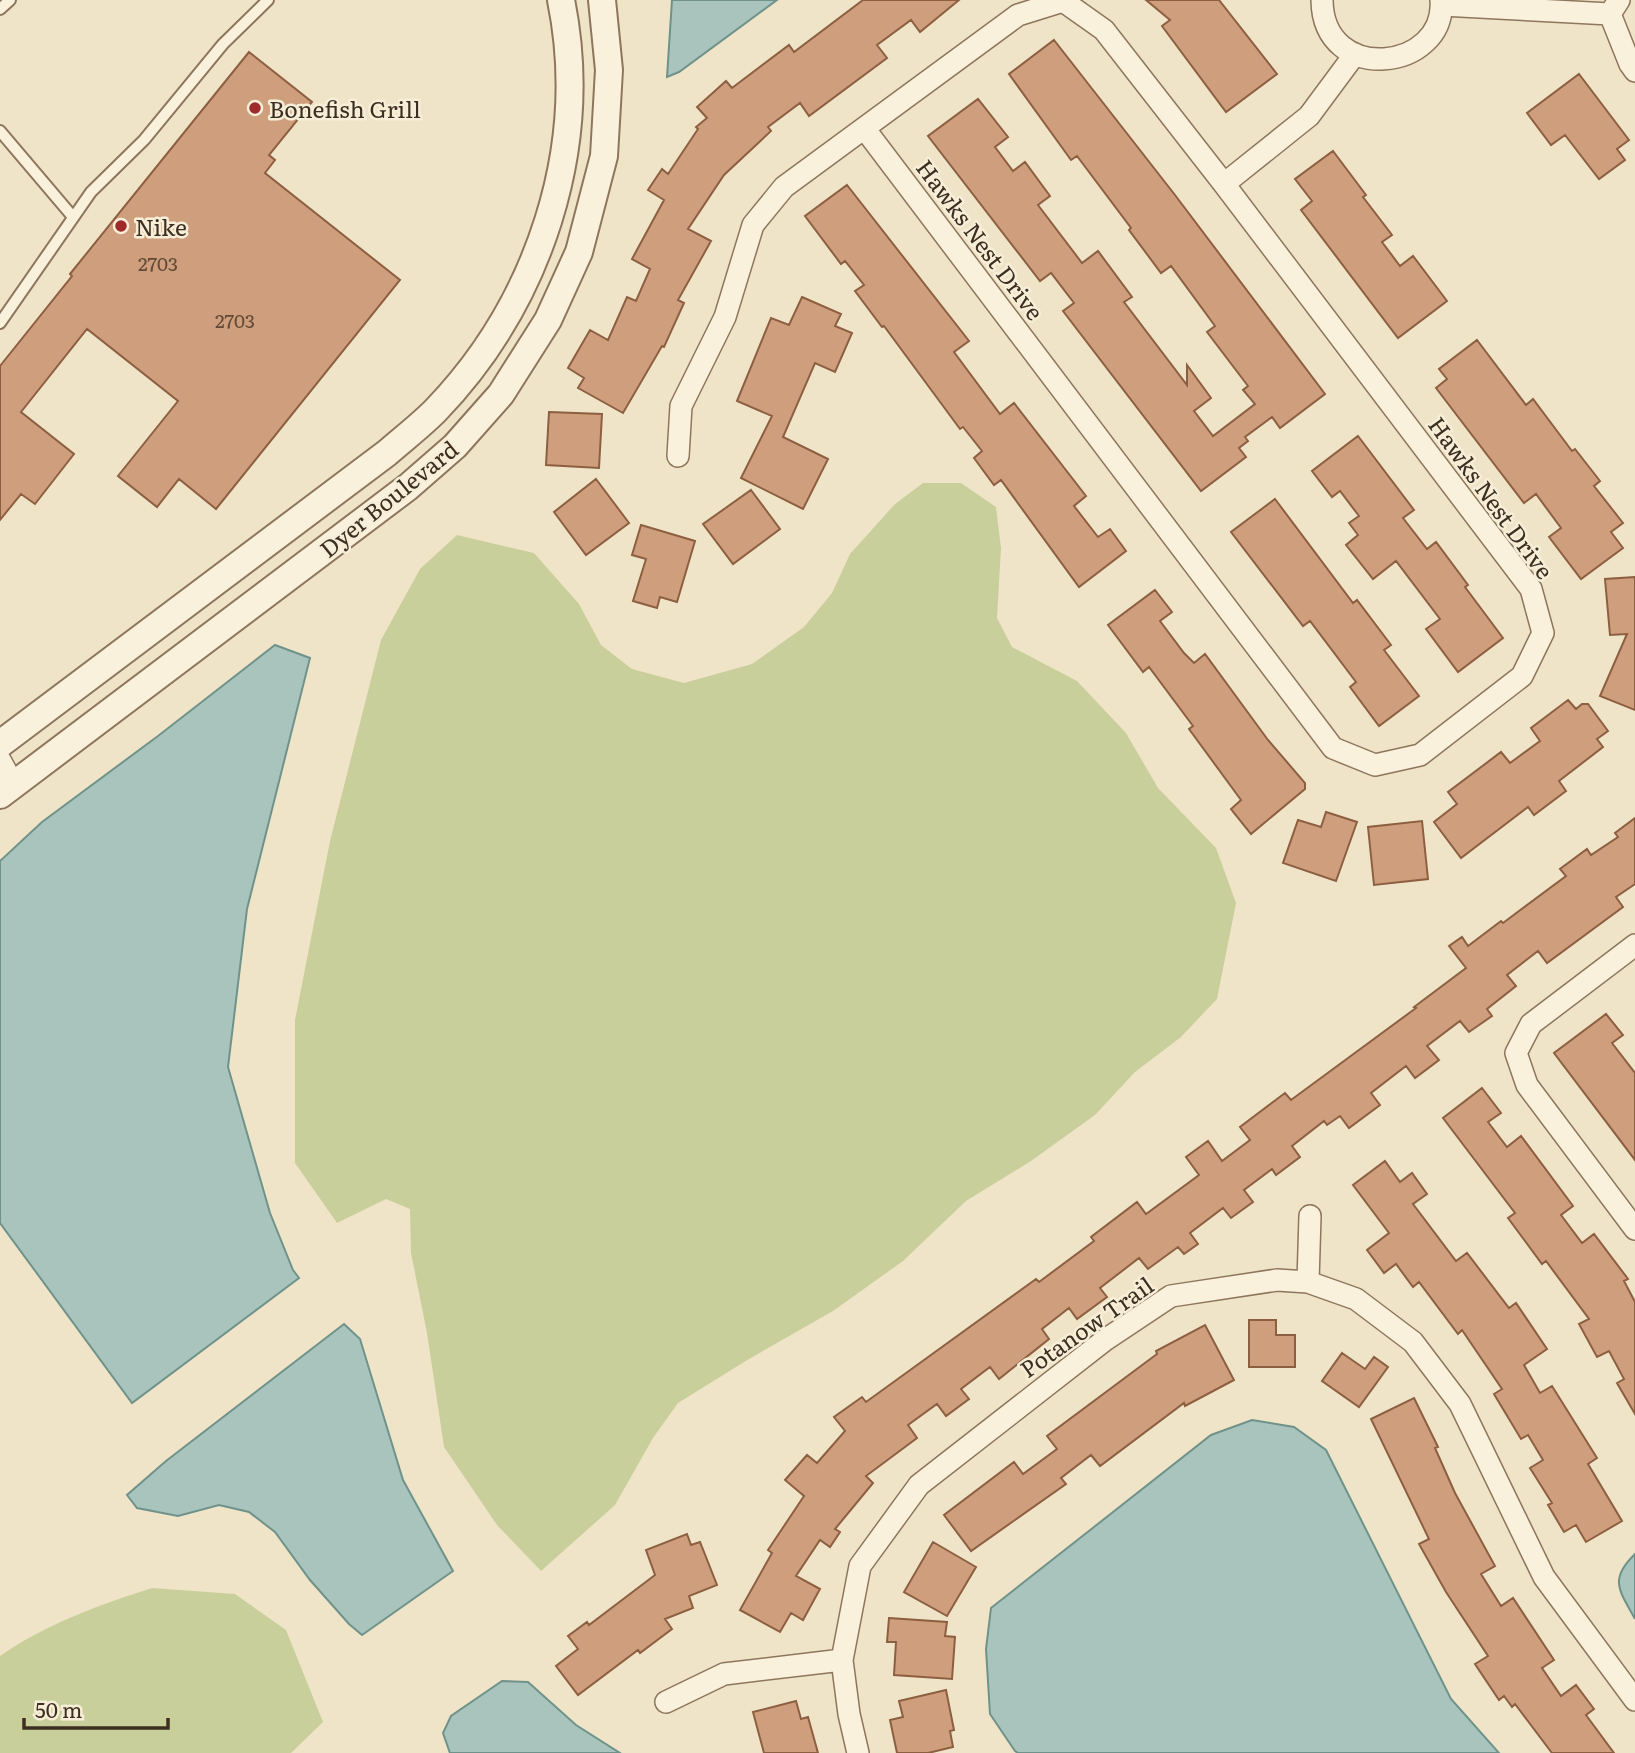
<svg xmlns="http://www.w3.org/2000/svg" width="1635" height="1753" font-family="Literata,serif">
<style>
.green{fill:#c9cf9b}
.water{fill:#a9c4bc;stroke:#6f938a;stroke-width:2}
.building{fill:#cf9f7d;stroke:#8d5f41;stroke-width:2}
.lines{fill:none;stroke-linecap:round;stroke-linejoin:round}
.service-casing{stroke:#8d765c;stroke-width:14}
.minor-casing{stroke:#8d765c;stroke-width:24}
.tertiary-casing{stroke:#8d765c;stroke-width:30}
.service{stroke:#faf1dc;stroke-width:10}
.minor{stroke:#faf1dc;stroke-width:21}
.tertiary{stroke:#faf1dc;stroke-width:26}
.poi-dot{fill:#9e2a2b;stroke:#f7eed8;stroke-width:2.5}
.labels{text-anchor:middle;dominant-baseline:central;stroke-width:5;stroke-linejoin:round;paint-order:stroke}
.number-label{font-size:19px;fill:#624a37}
.poi-label{font-size:23px;fill:#3d2e20;stroke:#f7eed8;text-anchor:start}
.street-label{font-size:23px;fill:#3d2e20;stroke:#f7eed8}
</style>
<rect width="100%" height="100%" fill="#f0e4c8"/>
<path class="green" d="M923,483H961L996,507L1001,548L997,618L1012,647L1077,681L1126,733L1158,788L1216,848L1236,903L1217,999L1181,1037L1135,1072L1095,1115L1031,1161L966,1201L903,1261L833,1311L749,1359L678,1403L653,1438L615,1505L541,1571L497,1525L444,1447L427,1333L411,1253L410,1209L386,1199L337,1223L295,1163V1020L330,841L381,640L420,569L457,535L534,553L579,604L601,645L632,669L684,683L752,664L804,627L832,593L850,554L895,504Z
M152,1588L235,1594L286,1630L323,1722L291,1753H0V1656C46,1624 99,1605 152,1588Z"/>
<path class="water" d="M672,0H777L679,72L667,77Z
M275,645L310,658L247,909L228,1067L270,1213L293,1270L299,1278L132,1403L0,1223V861L42,822L158,736Z
M344,1324L360,1339L403,1480L453,1571L362,1635L349,1624L310,1580L275,1532L249,1512L219,1505L178,1516L137,1508L127,1495L166,1461Z
M1252,1420L1294,1427L1326,1450L1451,1699L1499,1753H1018L1015,1751L990,1714L986,1649L991,1608L1211,1435Z
M1635,1554V1619C1620,1591 1608,1580 1635,1554Z
M502,1681L528,1682L576,1725L620,1753H450L443,1733L451,1716Z"/>
<path class="building" d="M863,0H959L920,32L911,20L877,45L887,58L809,116L800,103L768,127L771,131L724,175L688,229L711,241L678,300L684,303L664,347L662,346L623,413L578,388L584,378L568,368L590,330L608,340L627,297L636,301L650,269L632,259L664,200L648,190L662,169L668,174L698,129L696,127L707,118L697,107L726,81L732,88L789,45L794,52Z
M1146,0H1219L1277,74L1226,112L1162,26L1170,20Z
M1054,40L1175,195L1325,394L1280,428L1272,417L1245,437L1248,441L1239,448L1246,457L1201,491L1063,311L1074,303L1051,273L1040,281L928,136L978,99L1008,137L995,147L1013,171L1025,162L1050,196L1038,205L1082,263L1098,251L1132,297L1124,302L1187,385V365L1211,398L1194,411L1213,436L1255,404L1243,390L1248,386L1207,332L1215,326L1171,266L1161,273L1129,230L1131,228L1077,156L1071,160L1009,74Z
M249,52L312,102L269,155L275,160L265,173L400,280L216,509L179,479L157,507L118,476L178,401L87,329L21,412L74,454L35,504L21,494L0,520V366L72,276L70,274Z
M1579,74L1629,140L1617,149L1625,160L1599,179L1565,135L1551,145L1527,113Z
M1333,151L1366,195L1363,197L1392,235L1382,242L1400,266L1413,256L1447,301L1398,338L1301,210L1312,201L1295,179Z
M847,185L969,341L954,352L1000,414L1014,403L1086,496L1074,506L1098,537L1110,529L1126,551L1079,587L1001,480L994,485L974,458L982,451L963,427L960,429L884,326L882,327L855,291L864,285L845,261L841,264L805,216Z
M802,297L841,314L835,326L852,333L835,372L815,363L783,437L828,459L803,509L741,478L772,416L737,401L771,318L789,325Z
M1477,340L1526,405L1533,399L1572,451L1575,449L1600,481L1594,486L1623,523L1611,532L1623,548L1581,579L1549,537L1561,528L1536,494L1524,503L1436,388L1447,379L1439,369Z
M549,412L602,414L599,468L546,465Z
M1358,436L1414,510L1403,518L1427,549L1436,542L1468,585L1465,587L1503,638L1458,672L1426,629L1440,619L1396,561L1373,579L1346,545L1358,535L1349,523L1359,516L1340,491L1332,497L1312,471Z
M596,479L629,523L586,555L554,512Z
M751,490L780,529L733,564L703,524Z
M1275,499L1353,603L1357,600L1391,645L1384,650L1419,696L1379,726L1350,687L1356,682L1310,621L1303,626L1231,532Z
M641,525L695,541L677,602L660,597L657,608L633,601L646,559L632,555Z
M1635,577V710L1600,696L1627,634L1610,635L1605,579Z
M1155,590L1172,612L1160,621L1184,653L1194,663L1205,654L1268,740L1305,783V789L1251,834L1231,809L1241,800L1189,729L1193,726L1149,667L1143,672L1108,625Z
M1568,700L1576,709L1582,704H1588L1608,731L1597,739L1603,747L1559,781L1566,791L1534,815L1528,807L1461,858L1434,822L1457,804L1448,792L1501,752L1510,763L1540,741L1531,728Z
M1326,812L1357,822L1336,881L1283,863L1298,820L1321,827Z
M1635,818V884L1616,897L1623,907L1547,963L1538,951L1507,975L1516,986L1487,1009L1492,1016L1469,1032L1460,1021L1427,1046L1439,1060L1415,1078L1406,1066L1371,1093L1380,1105L1349,1128L1340,1116L1327,1125L1324,1121L1292,1146L1300,1157L1276,1175L1272,1169L1244,1190L1253,1202L1231,1218L1223,1208L1190,1233L1198,1244L1184,1254L1178,1247L1148,1269L1139,1258L1100,1288L1107,1297L1077,1319L1069,1308L1042,1329L1049,1339L999,1379L990,1367L961,1389L969,1399L946,1416L937,1404L908,1425L917,1438L866,1476L873,1483L835,1529L840,1532L830,1547L820,1540L796,1576L820,1589L803,1620L791,1613L780,1632L740,1610L772,1553L768,1550L804,1496L785,1480L807,1455L817,1463L845,1431L834,1417L862,1397L866,1402L1036,1279L1039,1282L1094,1241L1091,1237L1137,1202L1146,1214L1199,1175L1186,1157L1208,1141L1222,1161L1250,1140L1240,1127L1285,1093L1291,1100L1416,1008L1414,1007L1466,968L1449,946L1462,937L1468,946L1501,921L1503,923L1566,876L1560,869L1587,849L1591,855L1618,837L1615,833Z
M1422,821L1428,879L1374,885L1368,827Z
M1606,1014L1623,1035L1612,1043L1635,1073V1160L1554,1053Z
M1482,1088L1501,1113L1488,1122L1507,1147L1521,1136L1573,1206L1561,1215L1582,1243L1594,1234L1628,1279L1624,1281L1635,1302V1414L1617,1383L1624,1379L1609,1351L1597,1357L1579,1324L1589,1319L1546,1261L1542,1264L1508,1218L1515,1213L1443,1118Z
M1385,1161L1400,1182L1412,1173L1427,1194L1413,1204L1456,1261L1467,1253L1509,1308L1516,1303L1547,1349L1524,1365L1540,1393L1552,1386L1597,1458L1588,1464L1622,1521L1586,1542L1576,1525L1564,1532L1548,1505L1552,1503L1530,1468L1543,1460L1528,1435L1521,1439L1494,1394L1502,1389L1462,1330L1458,1334L1419,1282L1413,1287L1396,1264L1384,1273L1367,1250L1389,1233L1353,1185Z
M1249,1320H1276V1335H1295V1367H1249Z
M1205,1325L1234,1380L1185,1406L1184,1403L1100,1466L1091,1455L1061,1478L1066,1484L971,1551L944,1515L1014,1462L1023,1474L1057,1449L1047,1436L1157,1354L1156,1351Z
M1342,1353L1365,1369L1374,1357L1388,1367L1359,1407L1322,1381Z
M1414,1398L1438,1447L1435,1448L1455,1493L1495,1566L1481,1574L1501,1606L1513,1598L1554,1660L1542,1668L1561,1696L1576,1685L1594,1709L1586,1715L1614,1753H1552L1515,1704L1512,1707L1504,1696L1499,1700L1475,1664L1488,1656L1446,1592L1419,1544L1429,1539L1371,1419Z
M687,1534L691,1545L700,1542L717,1585L689,1596L693,1608L665,1619L672,1629L640,1653L638,1650L578,1695L556,1666L578,1649L568,1636L587,1622L589,1625L655,1575L646,1550Z
M933,1542L976,1567L947,1616L904,1592Z
M889,1618L947,1622L945,1636L955,1637L952,1679L894,1675L896,1642H887Z
M946,1690L954,1730L950,1731L953,1747L928,1753H897L890,1720L903,1717L899,1701Z
M796,1701L801,1719L808,1717L818,1753H764L753,1712Z"/>
<g class="lines">
<defs>
<path id="service" d="M0,9L10,0
M0,131L73,217
M0,323L91,192L144,140L223,44L268,0"/>
<path id="minor" d="M1322,0C1323,86 1447,71 1441,0
M1442,5L1610,14L1619,0
M1610,14L1630,64L1635,71
M1224,184L1309,116L1355,54
M678,456L681,406L725,317L753,225L784,187L1018,15L1063,1L1104,30L1224,184L1531,589L1543,633L1522,676L1420,755L1375,765L1333,748L864,128
M0,760L13,784
M1635,945L1531,1024L1516,1053L1527,1085L1635,1229
M1308,1282L1310,1216
M666,1702L724,1674L842,1660
M858,1753L849,1714L842,1660L860,1566L919,1485L1105,1340L1171,1296L1277,1280L1308,1282L1356,1299L1413,1342L1460,1404L1544,1577L1635,1700"/>
<path id="tertiary" d="M0,744L387,453C403,439 420,426 435,411C539,303 591,148 561,0
M0,795L408,487L455,446L501,394L548,320L579,252L604,156L609,70L602,0"/>
</defs>
<use href="#service" class="service-casing"/>
<use href="#minor" class="minor-casing"/>
<use href="#tertiary" class="tertiary-casing"/>
<use href="#service" class="service"/>
<use href="#minor" class="minor"/>
<use href="#tertiary" class="tertiary"/>
</g>
<g class="poi-dot">
<circle cx="255" cy="108" r="7"/>
<circle cx="121" cy="226" r="7"/>
</g>
<g class="labels">
<g class="number-label">
<text x="158" y="263">2703</text>
<text x="235" y="320">2703</text>
</g>
<g class="poi-label">
<text x="269" y="108">Bonefish Grill</text>
<text x="135" y="226">Nike</text>
</g>
<g class="street-label">
<text transform="translate(981 239) rotate(53)">Hawks Nest Drive</text>
<text transform="translate(1492 497) rotate(54)">Hawks Nest Drive</text>
<text transform="translate(388 498) rotate(-39)">Dyer Boulevard</text>
<text transform="translate(1086 1326) rotate(-35)">Potanow Trail</text>
</g>
</g>
<path d="M24 1718v10h144v-10" fill="none" stroke="#3d2e20" stroke-width="3.5"/>
<text x="35" y="1718" font-size="21" fill="#3d2e20" stroke="#f7eed8" stroke-width="5" paint-order="stroke">50 m</text>
</svg>
